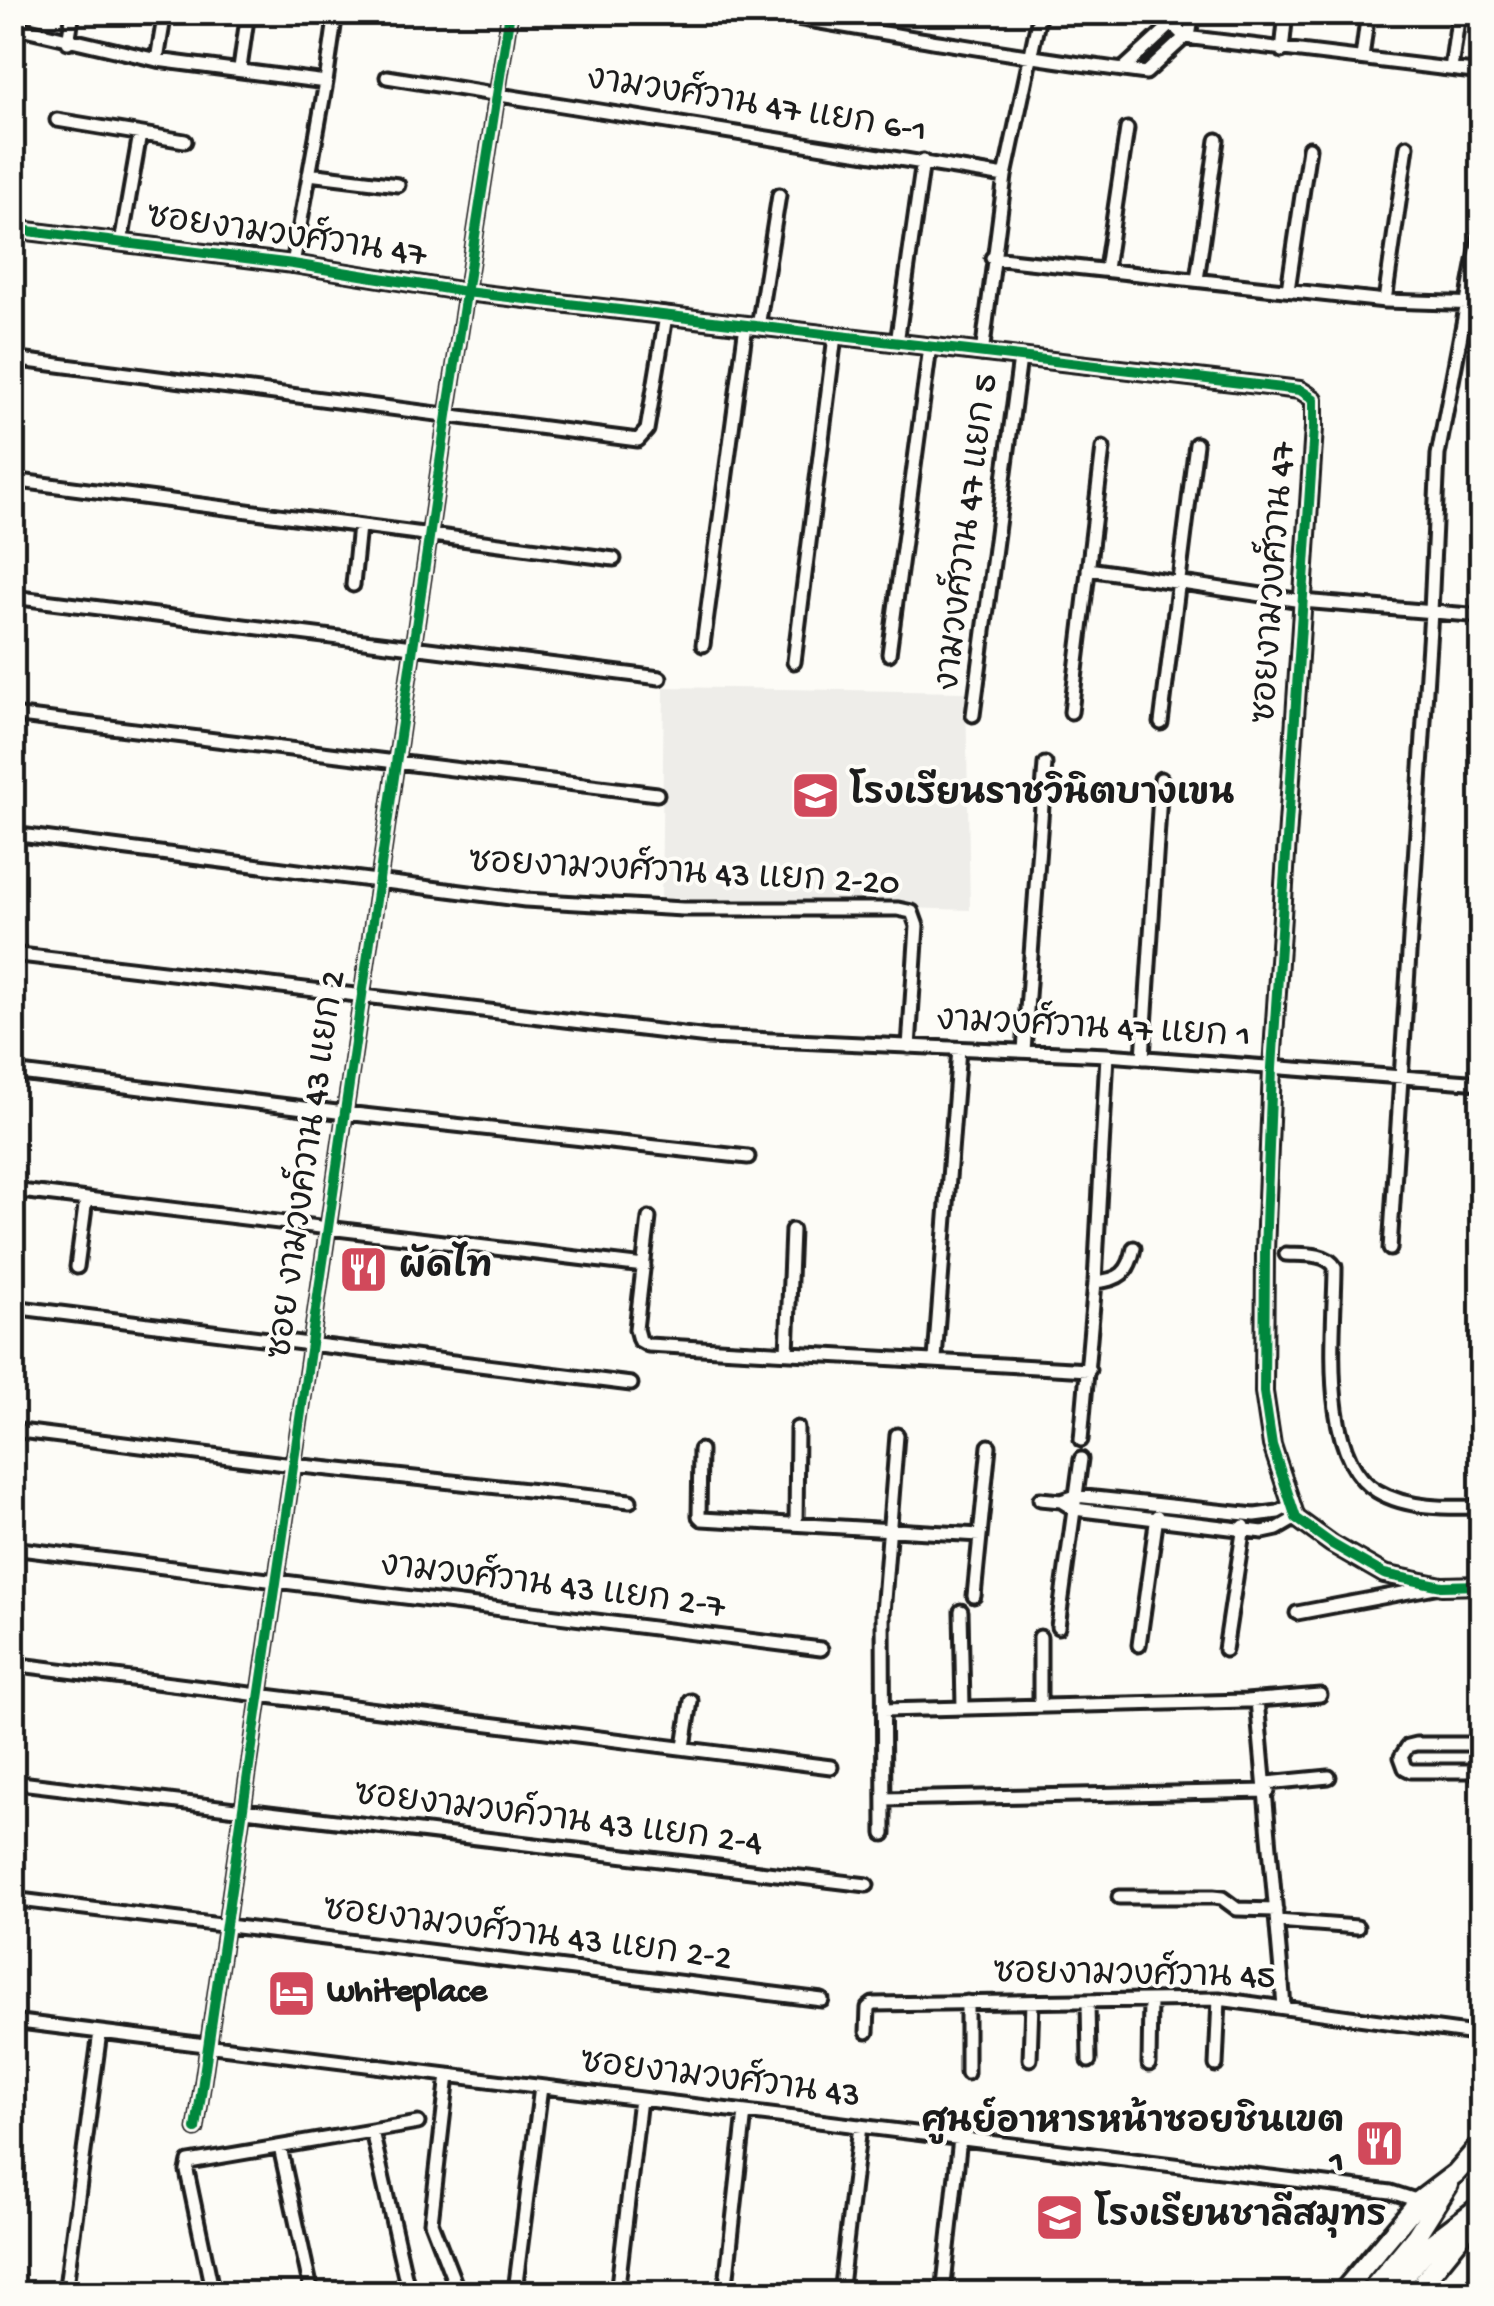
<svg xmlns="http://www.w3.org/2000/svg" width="1494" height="2306" font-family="'Gochi Hand','Playpen Sans Thai',sans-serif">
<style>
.built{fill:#eeede9}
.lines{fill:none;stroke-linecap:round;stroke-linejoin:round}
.minor-casing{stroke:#1c1c1c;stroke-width:19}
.tertiary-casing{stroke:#1c1c1c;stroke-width:22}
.primary-casing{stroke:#1c1c1c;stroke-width:25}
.minor{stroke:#fdfcf7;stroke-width:11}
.tertiary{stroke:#fdfcf7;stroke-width:15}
.primary{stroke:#fdfcf7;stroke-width:18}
.cycleway-casing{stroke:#fdfcf7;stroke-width:16}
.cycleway{stroke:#00873e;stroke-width:10}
.labels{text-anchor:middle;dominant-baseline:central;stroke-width:8;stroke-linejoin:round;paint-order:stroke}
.street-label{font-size:35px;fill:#1c1c1c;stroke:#fdfcf7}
.poi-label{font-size:35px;font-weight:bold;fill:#1c1c1c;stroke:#fdfcf7;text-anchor:start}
</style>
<rect width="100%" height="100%" fill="#fdfcf7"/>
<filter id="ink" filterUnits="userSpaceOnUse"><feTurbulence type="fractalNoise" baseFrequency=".01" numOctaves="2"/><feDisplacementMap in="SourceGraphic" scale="20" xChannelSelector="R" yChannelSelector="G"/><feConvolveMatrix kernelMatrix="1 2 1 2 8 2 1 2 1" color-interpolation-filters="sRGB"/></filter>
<g filter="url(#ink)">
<path class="built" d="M664,687L966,692L970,910L661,900Z"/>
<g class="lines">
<defs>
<path id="minor" d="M762,12C890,34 1017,56 1146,73L1185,37L1172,24L1122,70
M12,26L157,60L326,82L293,264
M1185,37L1482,73
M1189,37L1193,12
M68,42L73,12
M1282,51L1286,12
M1362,58L1368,12
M157,60L165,12
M240,68L248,12
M1451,69L1459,12
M387,77L1005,176
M326,82L336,12
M57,120L185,141
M309,174L398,185
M121,243L140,134
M992,258L1385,301L1482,304
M1106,269L1127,129
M1197,280L1217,140
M1288,290L1309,148
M1385,301L1407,146
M758,327L779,195
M897,343L923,161
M982,354L1005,176L1040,12
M12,359L638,440L647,430L666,316
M12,480L614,559
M1088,569L1302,601L1482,616
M353,585L359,526
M12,597L660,678
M703,645L746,325
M889,654L930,347
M794,662L835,336
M1071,712L1103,448
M12,715L657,794
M973,715L1020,358
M1161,723L1196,444
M12,834L525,900L683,909H898L912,912L917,926L909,1047
M12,954L708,1037L1107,1055L1482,1083
M1024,1051L1045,764
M1143,1058L1161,779
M12,1072L345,1113L748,1157
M12,1190L644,1266
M649,1218L636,1329L639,1340L648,1345L1089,1370
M1390,1249L1431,612L1438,455L1482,224
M1286,1254C1302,1255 1326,1252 1335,1267C1335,1328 1318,1456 1377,1491C1407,1509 1448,1508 1482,1507
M77,1267L86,1199
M1095,1282C1120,1280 1129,1273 1134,1248
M12,1307L631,1384
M787,1353L792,1230
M935,1359L959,1049
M12,1430L293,1465L630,1501
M1081,1440L1095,1282L1107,1055
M700,1450L699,1516L702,1519L980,1535
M1040,1499L1061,1501L1076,1496L1255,1515L1278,1512L1291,1505
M1061,1501L1074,1509L1263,1532L1277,1529L1296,1518
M796,1524L797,1428
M12,1548L821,1649
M974,1596L989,1446
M961,1611L963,1707
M1297,1613L1435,1587
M1058,1627L1081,1459
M1139,1645L1157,1516
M1225,1650L1244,1526
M12,1664L831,1767
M1257,1700L1284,2006
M1040,1704V1637
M883,1710L1246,1701L1320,1695
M1482,1744H1416L1408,1746L1401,1757L1405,1768L1411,1771H1482
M684,1747L691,1701
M12,1782L867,1885
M1267,1783L1329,1777
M884,1799L1268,1791
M884,1834L883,1613L897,1435
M1119,1897H1213L1222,1898L1237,1909L1276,1910
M12,1899L822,2000
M1277,1921L1357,1927
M1088,2001L1089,2061
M12,2021L1391,2192L1419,2201
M867,2032L868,2008L873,2004L1219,1999L1482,2035
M1030,2059L1032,2002
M1149,2064L1150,2000
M1216,2065L1219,1999
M967,2073V2002
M448,2075L431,2222L459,2294
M196,2129L447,415L510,12
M372,2131L409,2294
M280,2147L312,2294
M515,2291L541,2087
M65,2294L100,2032
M213,2294L187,2171L189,2162L418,2123
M617,2294L640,2099
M725,2294L745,2112
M840,2294L860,2126
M943,2294L960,2138"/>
<path id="tertiary" d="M12,229L293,264L466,292L1300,390L1314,399V428L1272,1068L1265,1252L1264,1392L1272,1445L1296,1518L1332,1544L1384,1574L1442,1586L1482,1585"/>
<path id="primary" d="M1341,2294L1419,2201L1456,2173L1482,2143
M1368,2294L1416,2236L1448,2185
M1390,2294L1432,2243L1482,2205
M1414,2294L1472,2222"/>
</defs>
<use href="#minor" class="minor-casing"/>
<use href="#tertiary" class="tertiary-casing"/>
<use href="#primary" class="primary-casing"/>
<use href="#minor" class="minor"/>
<use href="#tertiary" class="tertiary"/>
<use href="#primary" class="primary"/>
<defs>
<path id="cycleway" d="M12,229L293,264L466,292L1300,390L1314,399V428L1272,1068L1265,1252L1264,1392L1272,1445L1296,1518L1332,1544L1384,1574L1442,1586L1482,1585
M196,2129L447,415L510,12"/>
</defs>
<use href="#cycleway" class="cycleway-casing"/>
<use href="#cycleway" class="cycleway"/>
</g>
</g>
<defs>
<symbol id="school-square" viewBox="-11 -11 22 22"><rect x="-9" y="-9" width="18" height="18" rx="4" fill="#d1495b" stroke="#fdfcf7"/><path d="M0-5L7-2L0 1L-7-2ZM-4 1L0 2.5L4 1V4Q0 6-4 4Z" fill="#fff"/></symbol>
<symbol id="restaurant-square" viewBox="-11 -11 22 22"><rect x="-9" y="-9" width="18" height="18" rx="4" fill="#d1495b" stroke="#fdfcf7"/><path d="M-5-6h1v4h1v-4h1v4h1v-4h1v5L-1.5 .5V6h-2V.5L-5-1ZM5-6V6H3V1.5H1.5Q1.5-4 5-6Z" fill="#fff"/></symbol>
<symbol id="hotel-square" viewBox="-11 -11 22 22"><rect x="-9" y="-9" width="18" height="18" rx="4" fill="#d1495b" stroke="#fdfcf7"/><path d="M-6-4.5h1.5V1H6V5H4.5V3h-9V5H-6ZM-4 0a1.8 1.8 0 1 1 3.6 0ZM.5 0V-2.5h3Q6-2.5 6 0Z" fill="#fff"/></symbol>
</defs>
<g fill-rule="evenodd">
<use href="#school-square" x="788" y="768" width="55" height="55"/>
<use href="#restaurant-square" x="336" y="1242" width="55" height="55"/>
<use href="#hotel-square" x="264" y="1966" width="55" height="55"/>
<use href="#restaurant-square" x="1352" y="2116" width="55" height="55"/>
<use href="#school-square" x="1032" y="2190" width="55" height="55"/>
</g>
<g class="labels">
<g class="street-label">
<text transform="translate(756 107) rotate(9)">งามวงศ์วาน 47 แยก 6-1</text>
<text transform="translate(286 238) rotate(8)">ซอยงามวงศ์วาน 47</text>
<text transform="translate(969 533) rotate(-83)">งามวงศ์วาน 47 แยก 5</text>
<text transform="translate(1276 583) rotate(-86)">ซอยงามวงศ์วาน 47</text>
<text transform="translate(684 875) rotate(3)">ซอยงามวงศ์วาน 43 แยก 2-20</text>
<text transform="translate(1093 1030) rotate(3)">งามวงศ์วาน 47 แยก 1</text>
<text transform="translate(309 1165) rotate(-82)">ซอย งามวงค์วาน 43 แยก 2</text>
<text transform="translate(552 1588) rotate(7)">งามวงศ์วาน 43 แยก 2-7</text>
<text transform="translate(558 1821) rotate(7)">ซอยงามวงค์วาน 43 แยก 2-4</text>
<text transform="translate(527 1936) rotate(7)">ซอยงามวงศ์วาน 43 แยก 2-2</text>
<text transform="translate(1134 1977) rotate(1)">ซอยงามวงศ์วาน 45</text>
<text transform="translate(720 2081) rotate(7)">ซอยงามวงศ์วาน 43</text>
</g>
<g class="poi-label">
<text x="850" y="796">โรงเรียนราชวินิตบางเขน</text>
<text x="399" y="1269">ผัดไท</text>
<text x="327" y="1993">whiteplace</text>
<text x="1344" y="2124" text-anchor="end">ศูนย์อาหารหน้าซอยชินเขต<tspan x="1344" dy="40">1</tspan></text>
<text x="1095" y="2218">โรงเรียนชาลีสมุทร</text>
</g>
</g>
<rect width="1494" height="2306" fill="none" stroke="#fdfcf7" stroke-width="50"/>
<rect x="25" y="25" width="1444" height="2256" fill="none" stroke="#1c1c1c" stroke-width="4" filter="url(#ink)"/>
</svg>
